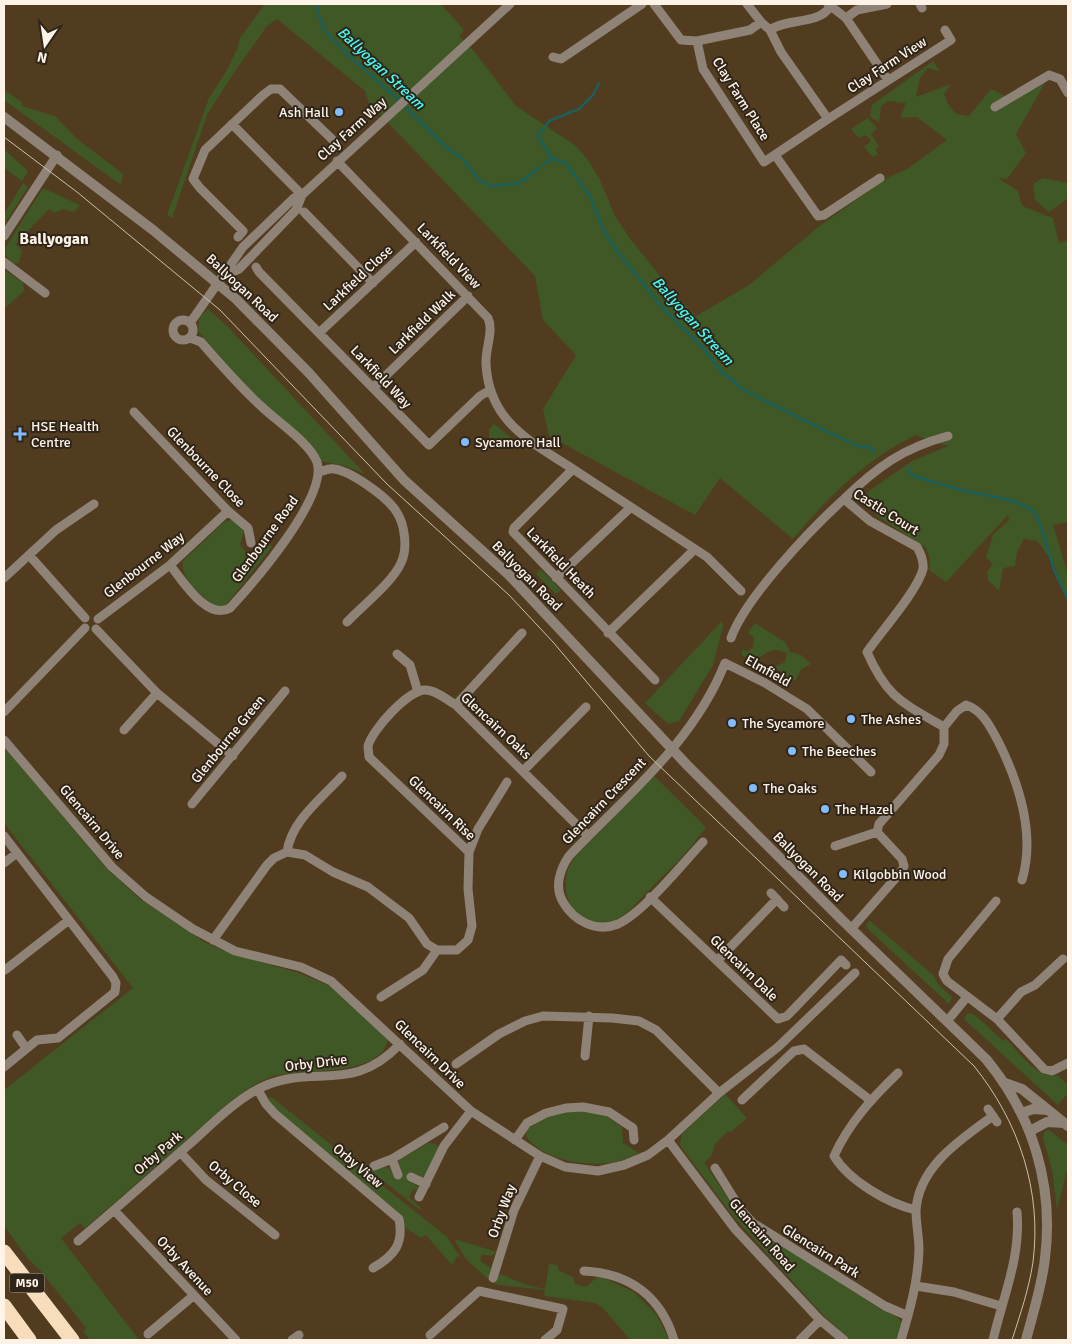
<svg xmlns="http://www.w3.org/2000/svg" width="1072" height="1344" font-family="Signika,sans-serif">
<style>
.green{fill:#3f5825}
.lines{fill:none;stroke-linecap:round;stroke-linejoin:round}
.stream{stroke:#1a605d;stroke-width:2.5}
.minor{stroke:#8e8376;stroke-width:9}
.tertiary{stroke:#8e8376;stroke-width:10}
.motorway{stroke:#f8ddbc;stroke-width:15}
.tram{stroke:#ccbeac;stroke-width:1}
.poi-dot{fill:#82bcfa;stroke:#2f2519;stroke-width:2}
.labels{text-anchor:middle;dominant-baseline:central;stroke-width:4;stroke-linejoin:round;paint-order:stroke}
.shield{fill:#2f2519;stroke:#c0b5a8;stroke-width:1}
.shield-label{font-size:12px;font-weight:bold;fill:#fef3e6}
.street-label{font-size:14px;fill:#fef3e6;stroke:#2f2519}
.poi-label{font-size:14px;fill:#fef3e6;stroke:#2f2519;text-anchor:start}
.water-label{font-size:15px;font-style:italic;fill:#44fcf5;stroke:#2f2519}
.quarter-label{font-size:16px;font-weight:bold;fill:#fef3e6;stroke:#2f2519}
</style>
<rect width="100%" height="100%" fill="#523c20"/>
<path class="green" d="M265,4H441L464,30L459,36L474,51L516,106L576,146L588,160L600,180L615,216L631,240L672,291L696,316L749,285L817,228L885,179L907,169L947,140L917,117L900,118L906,103L888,101L881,106L879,122L870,117L872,105L933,61L940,71L928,68L920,78L916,97L951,84L944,94L948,104L956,114L969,116L991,89L1013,100L1045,83L1016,134L1026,153L1007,179L998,178L1018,191L1022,206L1053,218L1059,243L1068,240V522L1053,525L1068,575V603L1053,562L1037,541L1024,539L1017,552L1015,566L1003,568L999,591L988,580L987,572L993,564L986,557L993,535L1009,520L1008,515L946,582L929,570L930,559L926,548L877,516L865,498L869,491L912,461L948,446L915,435C863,462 830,495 793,539L720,478L695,515L549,436L543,409L576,355L543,320L535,276L369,103L365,91L277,19L267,26L233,74L207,115L172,218L167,215L209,98L227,70L237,49L240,38Z
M4,90L22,102V106L55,116L76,138L123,174L121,185L4,100Z
M868,118L877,128L871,134L879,146L875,149L878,154L873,157L864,147L871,141L866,135L859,138L851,129Z
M4,149L28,171L22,181L4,168Z
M1043,178L1068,183V198L1049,212L1035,200L1033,184Z
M23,183L28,187L4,225V214Z
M43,188L80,205L74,212L63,209L54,213L49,209L15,244L22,250L19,263L13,264L5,254V248Z
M4,269L23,283L24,291L4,309Z
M208,309L228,327L365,474L345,466L321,461L242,383L198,331L199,318Z
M494,424L518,443L519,449L489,442V429Z
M234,519L244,531L240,545L246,552H255L264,539L272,547L225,606L217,607C203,598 179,579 183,561L224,522Z
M540,569L561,590L556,594L536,574Z
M722,621L723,626L713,665L679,721L668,724L645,703Z
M755,623L785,642L790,652L801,655L811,664L801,669L795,681L783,676L780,670L770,669L785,662L787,653C774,647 769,650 758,659L742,656V649L747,652L753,647L754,638L748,632Z
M4,747L106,868L140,899L204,942L232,954L299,973L330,986L388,1040C379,1079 300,1067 271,1077C239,1089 214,1116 189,1138C154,1168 120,1198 85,1228L80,1223L61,1238L139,1340H90L83,1331L86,1328L40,1270L29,1260L4,1226V1090L133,988L4,823Z
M654,776L706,827C690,851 668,871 647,892C639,900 630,912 619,918C581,939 550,893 574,858Z
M870,921L933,975L938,984L952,997L949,1004L869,930L866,924Z
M968,1013L975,1015L1003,1041L1006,1039C1018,1051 1038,1080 1057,1075L1068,1085V1093L1058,1105L964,1019Z
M273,1093L362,1163L374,1169L389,1167L394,1177L399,1160L428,1143L436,1144L439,1148L426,1176L421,1178L411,1173L407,1180L419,1187V1191L413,1189L409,1197L421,1208L420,1210Z
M725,1094L747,1118L731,1132L728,1131L715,1144L712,1155L704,1163L736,1210L751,1226L879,1308L897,1317L902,1323L896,1340H851L843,1333L823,1315L732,1215L680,1145L682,1134Z
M270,1096L447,1237L461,1258L457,1256L452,1265L426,1235L421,1238L404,1227L397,1211L281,1117L269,1101Z
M575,1109L606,1116L622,1127L623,1143L639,1153C630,1157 619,1162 609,1163C583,1166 542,1160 526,1136L527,1129L549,1116Z
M1049,1130L1068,1145V1167L1057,1209L1052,1170L1043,1138L1045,1131Z
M454,1239L497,1252L491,1256L482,1254L480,1261L491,1268L488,1279L466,1259Z
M549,1264L557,1265L559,1271L573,1277L575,1284L586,1287L596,1278L602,1277L634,1292L656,1314L669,1340H630L603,1308L595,1303L544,1296L545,1290L494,1284L500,1274L527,1285L545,1289Z"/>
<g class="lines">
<path class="stream" d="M316,4L323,29L345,52L400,101
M403,105L447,148L462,158L479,180L491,186L519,183L540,167
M552,159L538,136L549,121L579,109L593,95L599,83
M544,164L552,159L565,162L590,196L604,232L621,256L662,307L703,348L722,372L742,389L761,399L859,447H869L874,451
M907,468L913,476L961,490L1014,501L1034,511L1041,527L1054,570L1068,599"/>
<path class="minor" d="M654,4L681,40L697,41L703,69L764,162L828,119L781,52L770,30L761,22L747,4
M828,4L846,18L888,80
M920,4L922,8
M846,18L857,10L887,4
M770,30C787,18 818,25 830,7
M697,41L750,30L761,22
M553,57L561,59L642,4
M995,107L1049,75L1060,79L1068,93
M828,119L951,40L945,30
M232,124L302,195
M775,155L818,216L824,215L880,178
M337,161L488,318C494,331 485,349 486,364C489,422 530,441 573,469L514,528L513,532L655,680
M304,212L373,283
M4,236L57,155
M238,237L243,231L200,188L193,179L205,150L263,95L271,89H280L337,144
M4,262L45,293
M256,267L259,272L429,445L480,396L490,390
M225,275L239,269L296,210L302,195
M173 330a10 10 0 1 1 20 0a10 10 0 1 1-20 0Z
M190,323L243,247L294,198L302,195L510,4
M319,333L416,242
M373,388L468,296
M134,412L228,511L248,528L251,543
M573,469L707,557L741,591
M319,472C323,471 329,468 334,469C351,471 387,497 396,511C405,524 408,549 401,563C392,583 362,606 347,622
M844,499C877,467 903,448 948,436
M29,555L85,618
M170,565C183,581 207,621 230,608C254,582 328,497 317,462C310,443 275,420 261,406C239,386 220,364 201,342L190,338
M4,578L56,530L94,504
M556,578L631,507
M98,619L170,565L228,511
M96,629L157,693L233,756
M608,633L695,549
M731,638C745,598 812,528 844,499L870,521L917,547C921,554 924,561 923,569C918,590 880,633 867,652C887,698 903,703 944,727
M397,654L410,665L418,692
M456,705L522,633
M4,712L85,628
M944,727L957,711L966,705C982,710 990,726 998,741C1019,783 1036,833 1022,880
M124,730L157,693
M4,740L112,867L146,897L193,929L235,951L301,967L331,981L471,1111L540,1156L565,1167L598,1171L624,1165L648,1155L668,1140L719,1093L778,1047L855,973
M523,771L586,707
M192,804L285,691
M4,836L113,977L116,983L115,992L58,1038L37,1040L4,1067
M703,842C682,864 644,912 618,924C596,933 574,921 563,902C554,887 560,869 569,856C626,796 694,742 725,663L765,683L807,709L871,772
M835,846L877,832
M287,852L305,855L333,872L368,887L409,918L427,944L437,950H457L468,940L472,926L468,889L469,852L369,757C369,754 368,749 368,746C372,730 408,690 425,690C436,690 447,700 456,705L588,836
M287,852C291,821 322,798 342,776
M469,852L478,829L507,782
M4,863L17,853
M771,893L784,907
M650,897L778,1019L787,1016L841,960L846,965
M996,901L948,959L943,974L947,981L997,1019L1044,1069L1052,1071L1068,1063
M851,929L901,872L904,866L902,859L877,832L879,824L939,755L944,744V727
M213,940L267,865L274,858L287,852
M717,961L777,899
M5,970L69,920
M381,997L423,970L437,950
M997,1019L1021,992L1035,985L1063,959
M948,1020L967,997
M17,1035L26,1048
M585,1056L589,1016
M456,1064L499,1034L525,1021L543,1016L612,1018L639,1021L656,1030L719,1093
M898,1073C872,1098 849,1123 834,1156C849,1181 889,1204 916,1210
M258,1090L266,1104L275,1114L399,1219C404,1244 394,1256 373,1268
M742,1100L794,1051L804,1049L870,1100
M988,1109L997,1122
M515,1140L527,1123L546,1113L566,1108L583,1107L609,1112L633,1128L634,1140
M668,1140L735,1229L820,1320L844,1340
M180,1152L206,1180L275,1235
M392,1159L398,1175
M374,1166L392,1159L444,1127
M715,1168L741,1210L753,1223L885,1306L908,1316
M411,1177L426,1184
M419,1197L444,1146L471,1111
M114,1210L236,1340
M78,1241C117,1208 155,1174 193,1141C214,1122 237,1099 262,1087C314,1063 352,1095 400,1044
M584,1271C629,1273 661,1296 674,1340
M493,1278L514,1210L540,1156
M916,1286L954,1292L1001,1306
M148,1334L193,1296
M430,1335L479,1291L563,1309L557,1330L545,1340
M292,1340L299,1335
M800,1340L820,1320
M901,1340C910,1310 918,1281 919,1250C919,1237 916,1224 916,1211C918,1167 961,1139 993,1116
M993,1340C1003,1297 1021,1257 1017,1212"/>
<path class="tertiary" d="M4,117L153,230L236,299L309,373L404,480L509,575L687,765L841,919L986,1059C1033,1116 1054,1185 1045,1258C1042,1286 1033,1313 1026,1340
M1005,1083L1022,1089L1068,1126
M1022,1113L1033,1109L1048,1110
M1030,1131L1047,1122L1064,1123"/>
<path class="motorway" d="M4,1252L72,1340
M4,1306L29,1340"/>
<path class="tram" d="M4,137L77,192L220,310L387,484L509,595L553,642L649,756L974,1066C1019,1122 1042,1191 1033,1262C1029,1289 1020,1315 1012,1340"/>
</g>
<g class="poi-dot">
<circle cx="339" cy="112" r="5"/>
<path d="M17.5 426.5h5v5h5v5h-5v5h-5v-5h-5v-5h5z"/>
<circle cx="465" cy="442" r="5"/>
<circle cx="851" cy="719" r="5"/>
<circle cx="732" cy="723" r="5"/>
<circle cx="792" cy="751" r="5"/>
<circle cx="753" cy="788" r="5"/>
<circle cx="825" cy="809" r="5"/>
<circle cx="843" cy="874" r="5"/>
</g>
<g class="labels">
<rect class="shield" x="9.5" y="1273.5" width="35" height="19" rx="4"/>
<g class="shield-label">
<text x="27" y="1283">M50</text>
</g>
<g class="street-label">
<text transform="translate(887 65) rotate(-33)">Clay Farm View</text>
<text transform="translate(741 99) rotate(58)">Clay Farm Place</text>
<text transform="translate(352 129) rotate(-42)">Clay Farm Way</text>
<text transform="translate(449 256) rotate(46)">Larkfield View</text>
<text transform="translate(358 278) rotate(-43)">Larkfield Close</text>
<text transform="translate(242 288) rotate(43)">Ballyogan Road</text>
<text transform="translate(422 322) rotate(-44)">Larkfield Walk</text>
<text transform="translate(381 377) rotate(46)">Larkfield Way</text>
<text transform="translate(206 467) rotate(46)">Glenbourne Close</text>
<text transform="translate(886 512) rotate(32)">Castle Court</text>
<text transform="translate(265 539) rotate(-54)">Glenbourne Road</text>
<text transform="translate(561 563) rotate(46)">Larkfield Heath</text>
<text transform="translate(144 565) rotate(-38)">Glenbourne Way</text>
<text transform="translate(527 576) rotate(45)">Ballyogan Road</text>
<text transform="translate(768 671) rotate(29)">Elmfield</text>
<text transform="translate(496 726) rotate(43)">Glencairn Oaks</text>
<text transform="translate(228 739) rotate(-51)">Glenbourne Green</text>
<text transform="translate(604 801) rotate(-46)">Glencairn Crescent</text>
<text transform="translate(442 808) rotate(44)">Glencairn Rise</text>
<text transform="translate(92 822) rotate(50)">Glencairn Drive</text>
<text transform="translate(808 867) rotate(45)">Ballyogan Road</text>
<text transform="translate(744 968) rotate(44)">Glencairn Dale</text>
<text transform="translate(430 1054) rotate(44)">Glencairn Drive</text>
<text transform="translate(316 1063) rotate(-7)">Orby Drive</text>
<text transform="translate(158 1153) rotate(-41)">Orby Park</text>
<text transform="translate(358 1166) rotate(40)">Orby View</text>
<text transform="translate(235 1184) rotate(40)">Orby Close</text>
<text transform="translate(502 1211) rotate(-70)">Orby Way</text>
<text transform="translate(762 1235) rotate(49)">Glencairn Road</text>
<text transform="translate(821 1251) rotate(32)">Glencairn Park</text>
<text transform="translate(185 1266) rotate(47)">Orby Avenue</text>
</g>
<g class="poi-label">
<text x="329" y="112" text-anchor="end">Ash Hall</text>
<text x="31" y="426">HSE Health<tspan x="31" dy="16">Centre</tspan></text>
<text x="475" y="442">Sycamore Hall</text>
<text x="861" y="719">The Ashes</text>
<text x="742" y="723">The Sycamore</text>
<text x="802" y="751">The Beeches</text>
<text x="763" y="788">The Oaks</text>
<text x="835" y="809">The Hazel</text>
<text x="853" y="874">Kilgobbin Wood</text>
</g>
<g class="water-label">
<text transform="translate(381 68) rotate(43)">Ballyogan Stream</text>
<text transform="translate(693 321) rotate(48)">Ballyogan Stream</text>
</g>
<g class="quarter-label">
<text x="54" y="239">Ballyogan</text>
</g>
</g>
<rect width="1072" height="1344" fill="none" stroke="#fef3e6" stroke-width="10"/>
<g transform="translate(45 45) rotate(193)" stroke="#2f2519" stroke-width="4" paint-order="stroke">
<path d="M0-4L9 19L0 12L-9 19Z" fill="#fef3e6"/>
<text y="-8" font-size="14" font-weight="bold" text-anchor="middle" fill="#fef3e6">N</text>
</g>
</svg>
